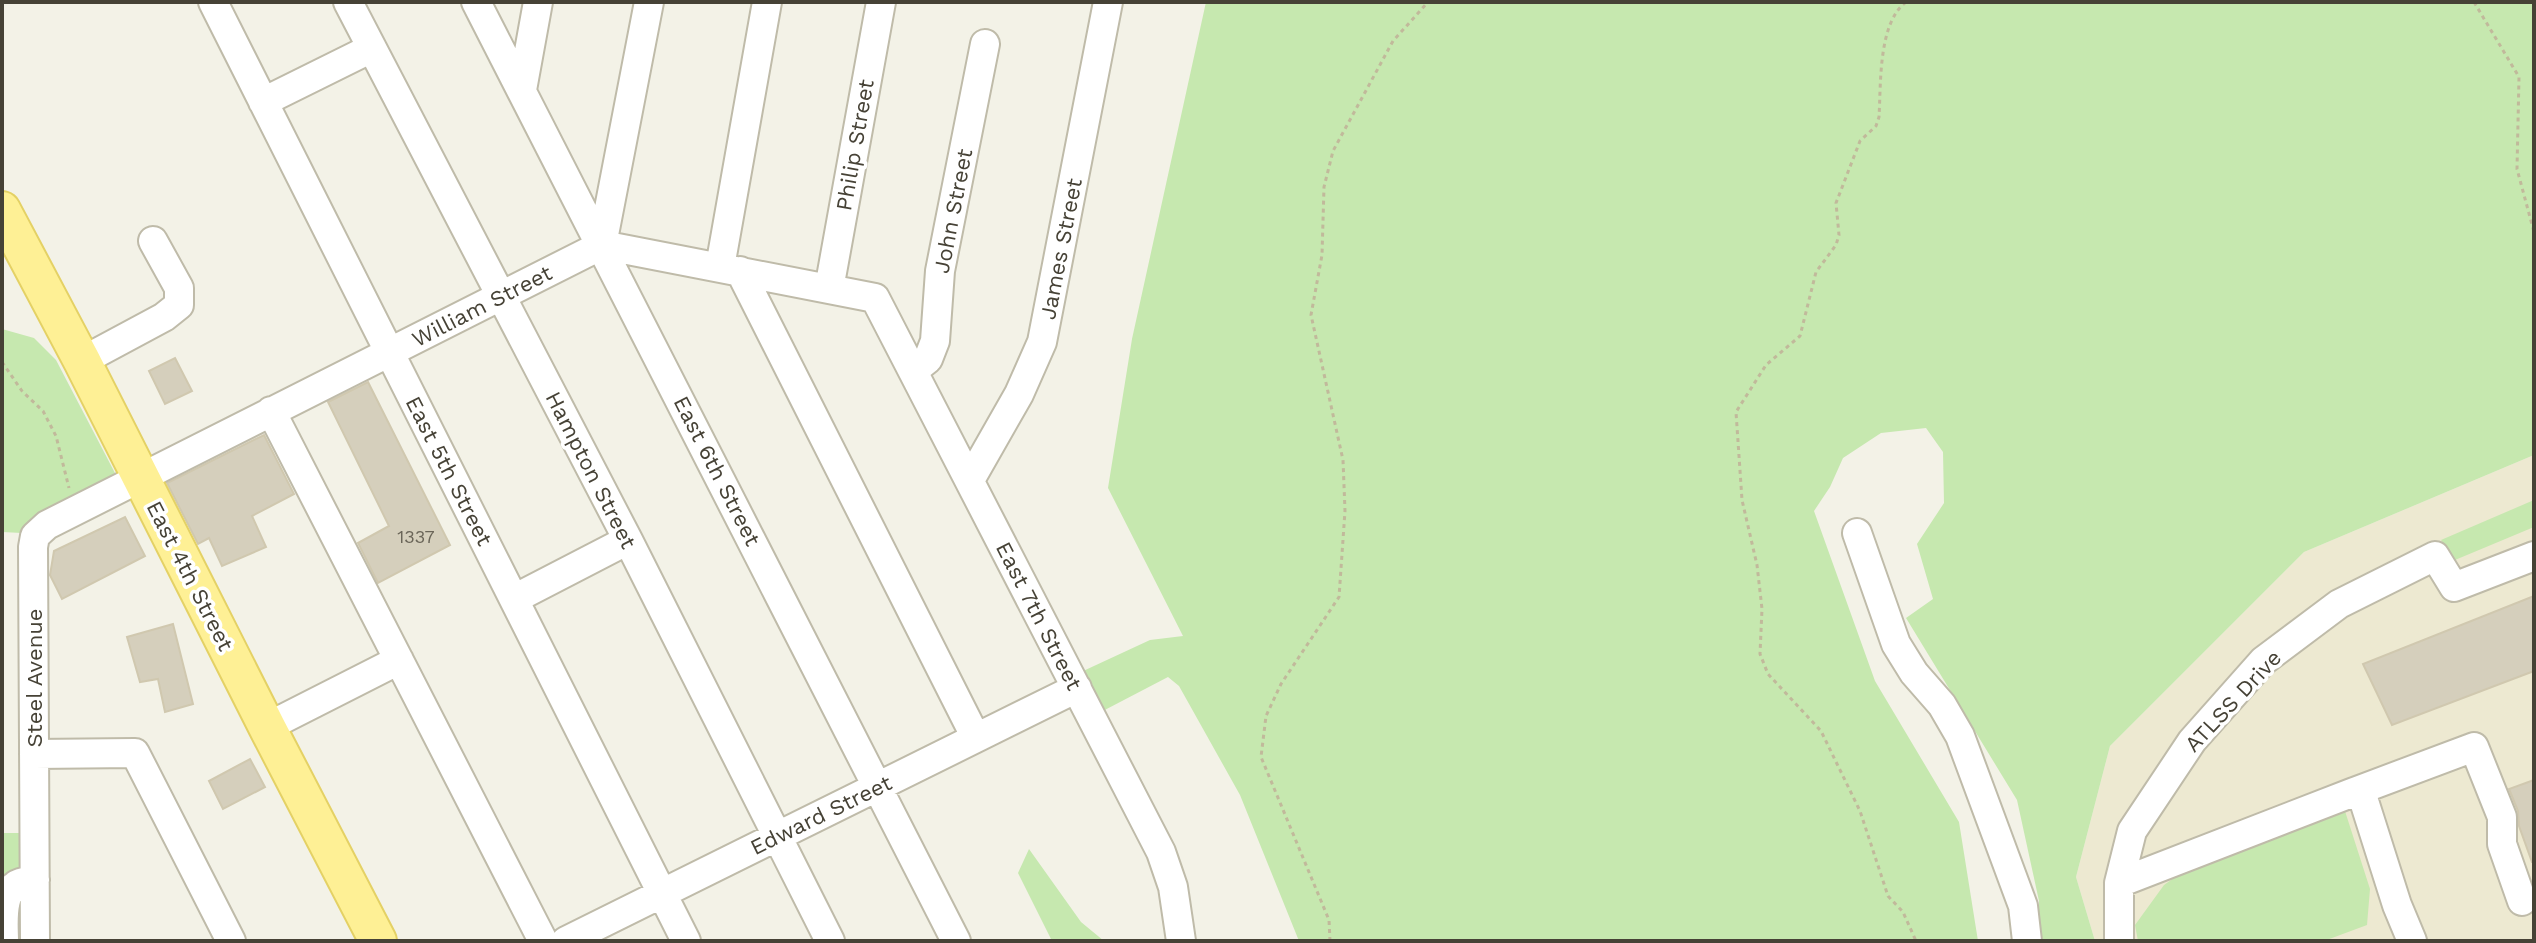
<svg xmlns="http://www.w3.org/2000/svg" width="2536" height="943" font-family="'Work Sans',sans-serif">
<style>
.education{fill:#ede9d1}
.green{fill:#c6e8af}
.building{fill:#d5cfbc;stroke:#d0c8af;stroke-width:2}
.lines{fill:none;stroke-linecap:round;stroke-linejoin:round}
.minor-casing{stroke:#bfbba9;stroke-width:32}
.major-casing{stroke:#e4d165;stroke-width:40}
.path{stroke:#c1b99b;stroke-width:3;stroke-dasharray:4 4;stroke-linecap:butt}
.minor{stroke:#fff;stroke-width:28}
.major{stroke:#fef095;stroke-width:36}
.labels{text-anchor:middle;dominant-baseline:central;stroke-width:7;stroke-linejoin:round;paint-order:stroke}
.number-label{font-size:18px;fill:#6a6558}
.street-label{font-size:22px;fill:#464236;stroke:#fff}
</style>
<rect width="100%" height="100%" fill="#f3f2e7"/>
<path class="education" d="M2534,455V941H2095L2076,877L2110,746L2304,552Z"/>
<path class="green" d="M1206,2H2534V455L2304,552L2110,746L2076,877L2095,941H2039V901L2017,800L1906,618L1933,599L1917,544L1944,503L1943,452L1926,428L1881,433L1843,458L1830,487L1814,511L1875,681L1959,822L1978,941H1299L1240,795L1179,686L1168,677L1099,713L1081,672L1150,640L1183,636L1108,488L1132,339Z
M2,329L34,338L56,360L116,475L22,533L2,532Z
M2534,500V527L2455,560L2441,540Z
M2344,808L2370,889L2367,925L2324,941H2138L2135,925L2164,885L2192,865Z
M2,833H21L23,941H2Z
M1029,849L1081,922L1104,941H1052L1018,873Z"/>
<path class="building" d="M175,358L192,391L165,404L149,371Z
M368,382L450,545L378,583L358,543L389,526L328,402Z
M264,435L294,494L252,516L266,547L222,566L209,538L198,544L167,483Z
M125,517L145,556L62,599L50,575L54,551Z
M2534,596V671L2392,725L2363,664Z
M173,624L193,704L165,712L158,679L140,682L127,637Z
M250,759L265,787L223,809L209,781Z
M2534,780V862H2532L2519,826L2518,811L2509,789Z"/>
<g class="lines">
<defs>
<path id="minor" d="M213,2L686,941
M348,2L628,540L830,941
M476,2L956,941
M522,90L538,2
M263,102L372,48
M602,245L875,298L1161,852L1173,887L1181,941
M602,245L649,2
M720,267L767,2
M740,271L976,738
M829,289L881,2
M82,361L164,317L179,305V288L153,241
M913,371L928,359L935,341L940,271L985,44
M271,411L543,941
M970,480L1019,394L1042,342L1108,2
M1857,533L1896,644L1914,673L1942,705L1960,736L2023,906L2027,941
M514,599L628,540
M267,727L399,660
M34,754L135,753L231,941
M2354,792L2474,747L2502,817V844L2522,901
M2119,883L2354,792L2364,801L2397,905L2412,941
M4,941C4,925 0,895 16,885C21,881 29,881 35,880
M35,941L33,547L35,536L47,525L602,245
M566,941L1077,688
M2119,941V883L2132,831L2192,741L2263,661L2339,604L2435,556L2454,587L2534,556"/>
<path id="major" d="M2,210L82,361L267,727L378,941"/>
</defs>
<use href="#minor" class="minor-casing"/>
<use href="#major" class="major-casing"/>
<path class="path" d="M1906,2C1878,23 1881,84 1879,117L1876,126L1860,141L1836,203L1839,235L1836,245L1816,272L1800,336L1766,365L1736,412L1742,500L1757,565L1762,609L1760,654L1768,674L1821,731L1860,811L1888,896L1903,912L1916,941
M2474,2L2519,77L2517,169L2534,232
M2,362L22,391L43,411L56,436L69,488
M1330,941L1329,920L1261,757L1266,716L1281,684L1339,597L1345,511L1343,460L1311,315L1322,255L1324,187L1333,151L1393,41L1428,2"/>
<use href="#minor" class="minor"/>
<use href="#major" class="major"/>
</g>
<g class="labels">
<g class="number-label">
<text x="416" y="536">1337</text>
</g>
<g class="street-label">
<text transform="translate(855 145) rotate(-80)">Philip Street</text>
<text transform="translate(953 211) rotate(-79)">John Street</text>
<text transform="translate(1061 249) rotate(-79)">James Street</text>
<text transform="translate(482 306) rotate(-27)">William Street</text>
<text transform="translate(591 470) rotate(63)">Hampton Street</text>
<text transform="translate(449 471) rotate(63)">East 5th Street</text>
<text transform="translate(717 471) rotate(63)">East 6th Street</text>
<text transform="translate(190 576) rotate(63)">East 4th Street</text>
<text transform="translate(1039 616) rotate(63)">East 7th Street</text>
<text transform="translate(34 678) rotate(-90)">Steel Avenue</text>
<text transform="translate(2233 701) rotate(-47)">ATLSS Drive</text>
<text transform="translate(821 815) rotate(-26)">Edward Street</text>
</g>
</g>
<rect width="2536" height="943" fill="none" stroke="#464236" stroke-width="8"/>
</svg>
